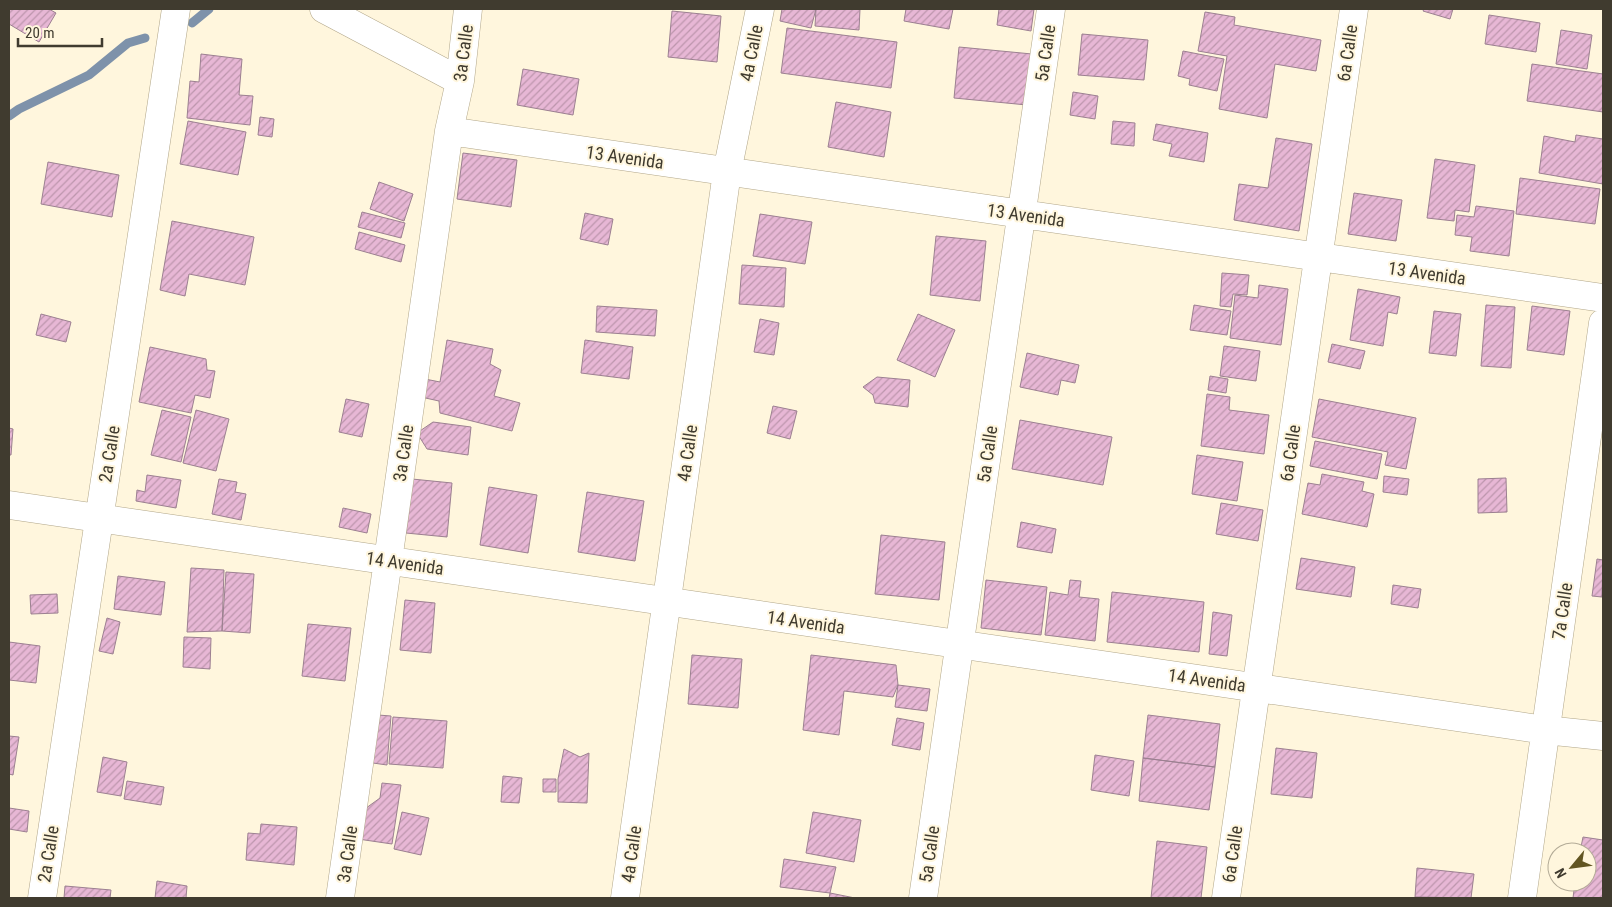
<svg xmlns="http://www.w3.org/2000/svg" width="1612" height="907" font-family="'Roboto Condensed',sans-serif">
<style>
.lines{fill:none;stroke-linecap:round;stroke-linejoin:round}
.stream{stroke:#7e92aa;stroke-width:9}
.building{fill:url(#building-hatch);stroke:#9c8091}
.minor-casing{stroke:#b1a689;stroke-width:29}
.minor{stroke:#fff;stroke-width:28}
.labels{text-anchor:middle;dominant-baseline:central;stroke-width:4;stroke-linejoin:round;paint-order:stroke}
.street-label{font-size:18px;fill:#403b2f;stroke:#fff6dd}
</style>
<defs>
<pattern id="building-hatch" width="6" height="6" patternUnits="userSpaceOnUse" patternTransform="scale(1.25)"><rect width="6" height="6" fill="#e7b7d5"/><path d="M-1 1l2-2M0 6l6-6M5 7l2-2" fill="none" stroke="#bd96ad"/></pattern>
</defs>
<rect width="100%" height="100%" fill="#fff6dd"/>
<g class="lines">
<path class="stream" d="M192,23L209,9
M9,116L19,109L89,75L128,43L145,38"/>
</g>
<path class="building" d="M9,9H49L56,13L39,42L9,24Z
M782,9H816L811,28L780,21Z
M816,9H860L859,30L815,26Z
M906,9H953L949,29L904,21Z
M999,9H1034L1031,31L997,25Z
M1424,9H1453L1450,19L1423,11Z
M672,11L721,16L717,62L668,57Z
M1205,12L1235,17L1234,25L1321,40L1316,71L1275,64L1267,118L1219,109L1227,56L1198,51Z
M1489,15L1540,23L1536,52L1485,44Z
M787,28L897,42L891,88L781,73Z
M1561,30L1592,35L1587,69L1556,64Z
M1082,34L1148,40L1144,80L1078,75Z
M959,47L1032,54L1027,105L954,98Z
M1183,51L1224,59L1217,91L1189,85L1190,79L1178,76Z
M201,54L242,59L239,95L253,96L250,125L187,118L190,81L199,82Z
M1532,64L1603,74V112L1527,101Z
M523,69L579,79L573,115L517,105Z
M1073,92L1098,96L1095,119L1070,115Z
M836,102L891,112L884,157L828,147Z
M260,117L274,119L272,137L258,135Z
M188,121L246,132L238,175L180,164Z
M1113,121L1135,123L1134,146L1111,144Z
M1156,124L1208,133L1204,162L1169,156L1172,144L1153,140Z
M1576,135L1603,139V184L1539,173L1544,136L1575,142Z
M1276,138L1312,144L1299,231L1234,220L1239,184L1268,188Z
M463,153L517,160L511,207L457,199Z
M1435,159L1475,165L1469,212L1455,210L1454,221L1427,218Z
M48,162L119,175L112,217L41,204Z
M1520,178L1600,189L1595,224L1516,214Z
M379,182L413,194L404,221L370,209Z
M1354,193L1402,200L1396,241L1348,234Z
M1476,206L1514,211L1509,256L1470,251L1472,237L1455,235L1457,215L1474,217Z
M362,212L405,223L401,238L358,227Z
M585,213L613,219L608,245L580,239Z
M760,214L812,222L805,264L753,256Z
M172,221L254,237L245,285L189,274L185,296L160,290Z
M359,232L405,245L401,262L355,249Z
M936,236L986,241L980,301L930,295Z
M742,265L786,268L784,307L739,304Z
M1222,273L1249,275L1247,295L1233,294L1231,307L1220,306Z
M1259,285L1288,289L1281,345L1230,338L1235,295L1258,298Z
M1358,289L1400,297L1397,314L1388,312L1383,346L1350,340Z
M1194,305L1231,311L1227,335L1190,330Z
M1486,305L1515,307L1511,368L1481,366Z
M597,306L657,310L655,336L596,332Z
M1532,306L1570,311L1564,355L1527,350Z
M1434,311L1461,314L1456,356L1429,353Z
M41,314L71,322L66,342L36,335Z
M918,314L955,330L935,377L897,360Z
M760,319L779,323L774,355L754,352Z
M447,340L493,349L490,364L501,370L494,396L520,403L512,431L440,413L439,401L421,397L425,379L440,382Z
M585,340L633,347L629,379L581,373Z
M1332,344L1365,351L1360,369L1328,362Z
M1224,346L1260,351L1256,381L1220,376Z
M150,347L206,359L207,370L215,371L210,398L195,395L191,413L139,402Z
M1027,353L1079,365L1075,383L1061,380L1058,395L1020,387Z
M1210,376L1228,379L1226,393L1208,390Z
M877,377L910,380L908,407L875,403L873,395L863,387Z
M1207,394L1230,397L1229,410L1269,415L1264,454L1201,446Z
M346,399L369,404L362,437L339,432Z
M1319,399L1416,418L1406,469L1385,465L1388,452L1312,437Z
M773,406L797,411L790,439L767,433Z
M162,410L191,417L181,462L151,455Z
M196,410L229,419L216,471L183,463Z
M1020,420L1112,437L1103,485L1012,469Z
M433,422L471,427L468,455L427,449L417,433Z
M9,428L13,429L11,455H9Z
M1315,441L1382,454L1377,479L1310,466Z
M1197,455L1243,462L1237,501L1192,494Z
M1322,474L1364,482L1362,491L1374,494L1367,527L1302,514L1308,483L1320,485Z
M147,475L181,480L176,508L136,501L137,490L145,492Z
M1384,476L1409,479L1407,495L1383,492Z
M1506,478L1507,512L1478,513V479Z
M219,479L237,482L235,492L246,494L241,520L212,514Z
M412,479L452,483L447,537L406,533Z
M489,487L537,495L528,553L480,545Z
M587,492L644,501L635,561L578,552Z
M1221,503L1263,510L1258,541L1216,534Z
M343,508L371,514L367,533L339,527Z
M1021,522L1056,529L1052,553L1017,547Z
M881,535L945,542L939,600L875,594Z
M1301,558L1355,567L1351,597L1296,589Z
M1597,559L1603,560L1602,597L1592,596Z
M191,568L224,570L222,631L187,632Z
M226,572L254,574L250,633L222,631Z
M118,576L165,582L161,615L114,609Z
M986,580L1047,587L1041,635L981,628Z
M1070,580L1081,581L1079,597L1099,599L1095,641L1045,635L1050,592L1068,595Z
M1393,585L1421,589L1418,608L1391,604Z
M1112,592L1204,602L1199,652L1107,642Z
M57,594L58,613L31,614L30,595Z
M405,600L435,603L431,653L400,650Z
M1213,612L1232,615L1227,656L1209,654Z
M107,618L120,622L113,654L99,651Z
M308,624L351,628L345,681L302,676Z
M184,637L211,638L210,669L183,667Z
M9,642L40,646L36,683L9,680Z
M692,655L742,659L738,708L688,704Z
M811,655L896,665L898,685L893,697L844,691L839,735L803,730Z
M898,685L930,689L927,711L895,707Z
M378,715L391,716L387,765L373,763Z
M1148,715L1220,724L1215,767L1143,758Z
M393,717L447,721L443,768L389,764Z
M897,718L924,723L920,750L892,745Z
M9,736L19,737L13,775L9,774Z
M1276,748L1317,753L1312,798L1271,794Z
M564,749L580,757L589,753L587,803L558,802V779Z
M1095,755L1134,761L1129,796L1091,790Z
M103,757L127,762L121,796L97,792Z
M1143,758L1215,767L1209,810L1139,801Z
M503,776L522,778L519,803L501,802Z
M543,779H556V792H543Z
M127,781L164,787L161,805L124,799Z
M382,783L401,785L392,844L358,839L362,811L380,798Z
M9,808L29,811L27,832L9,829Z
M402,812L429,818L421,855L394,849Z
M813,812L861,820L854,862L806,853Z
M261,824L297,827L294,865L246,860L248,833L260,834Z
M1583,837L1603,840V898H1573L1575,882H1587V852H1580Z
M1157,841L1207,847L1201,898H1151Z
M784,859L836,867L830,893L780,887Z
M1417,868L1474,874L1471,898L1415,897Z
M157,881L187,886L186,898H155Z
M65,886L111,890L110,898H64Z
M830,893L855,898H829Z"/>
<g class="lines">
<defs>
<path id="minor" d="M324,9L460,81
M449,131L1603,298
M9,505L1545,730L1603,736
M42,898L176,9
M340,898L449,131L460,81L468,9
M625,898L727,172L760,9
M923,898L1051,9
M1226,898L1354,9
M1522,898L1603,323"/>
</defs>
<use href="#minor" class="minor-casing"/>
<use href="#minor" class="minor"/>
</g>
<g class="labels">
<g class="street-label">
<text transform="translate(463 53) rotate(-83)">3a Calle</text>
<text transform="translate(751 53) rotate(-79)">4a Calle</text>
<text transform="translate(1045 53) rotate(-82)">5a Calle</text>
<text transform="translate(1347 53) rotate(-82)">6a Calle</text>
<text transform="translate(625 157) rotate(8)">13 Avenida</text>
<text transform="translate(1026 215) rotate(8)">13 Avenida</text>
<text transform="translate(1427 273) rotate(8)">13 Avenida</text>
<text transform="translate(403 453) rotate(-82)">3a Calle</text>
<text transform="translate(687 453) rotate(-82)">4a Calle</text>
<text transform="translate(1290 453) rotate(-82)">6a Calle</text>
<text transform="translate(109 454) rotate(-81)">2a Calle</text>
<text transform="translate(987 454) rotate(-82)">5a Calle</text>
<text transform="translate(405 563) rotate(8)">14 Avenida</text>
<text transform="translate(1562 611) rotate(-82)">7a Calle</text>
<text transform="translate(806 622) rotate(8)">14 Avenida</text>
<text transform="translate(1207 680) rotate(8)">14 Avenida</text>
<text transform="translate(48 854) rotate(-81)">2a Calle</text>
<text transform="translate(347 854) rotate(-82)">3a Calle</text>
<text transform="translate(631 854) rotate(-82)">4a Calle</text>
<text transform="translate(929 854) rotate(-82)">5a Calle</text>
<text transform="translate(1232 854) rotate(-82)">6a Calle</text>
</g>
</g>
<rect width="1612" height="907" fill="none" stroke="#403b2f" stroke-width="20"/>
<g transform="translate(1572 867) rotate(241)"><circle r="24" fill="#fff6dd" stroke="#b3ab97"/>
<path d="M0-4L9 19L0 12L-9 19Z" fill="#625521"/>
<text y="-8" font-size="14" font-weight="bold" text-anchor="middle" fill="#403b2f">N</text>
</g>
<path d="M18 38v8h84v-8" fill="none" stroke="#403b2f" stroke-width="2.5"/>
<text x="25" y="38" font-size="15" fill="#403b2f" stroke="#fff6dd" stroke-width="4" paint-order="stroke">20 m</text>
</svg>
